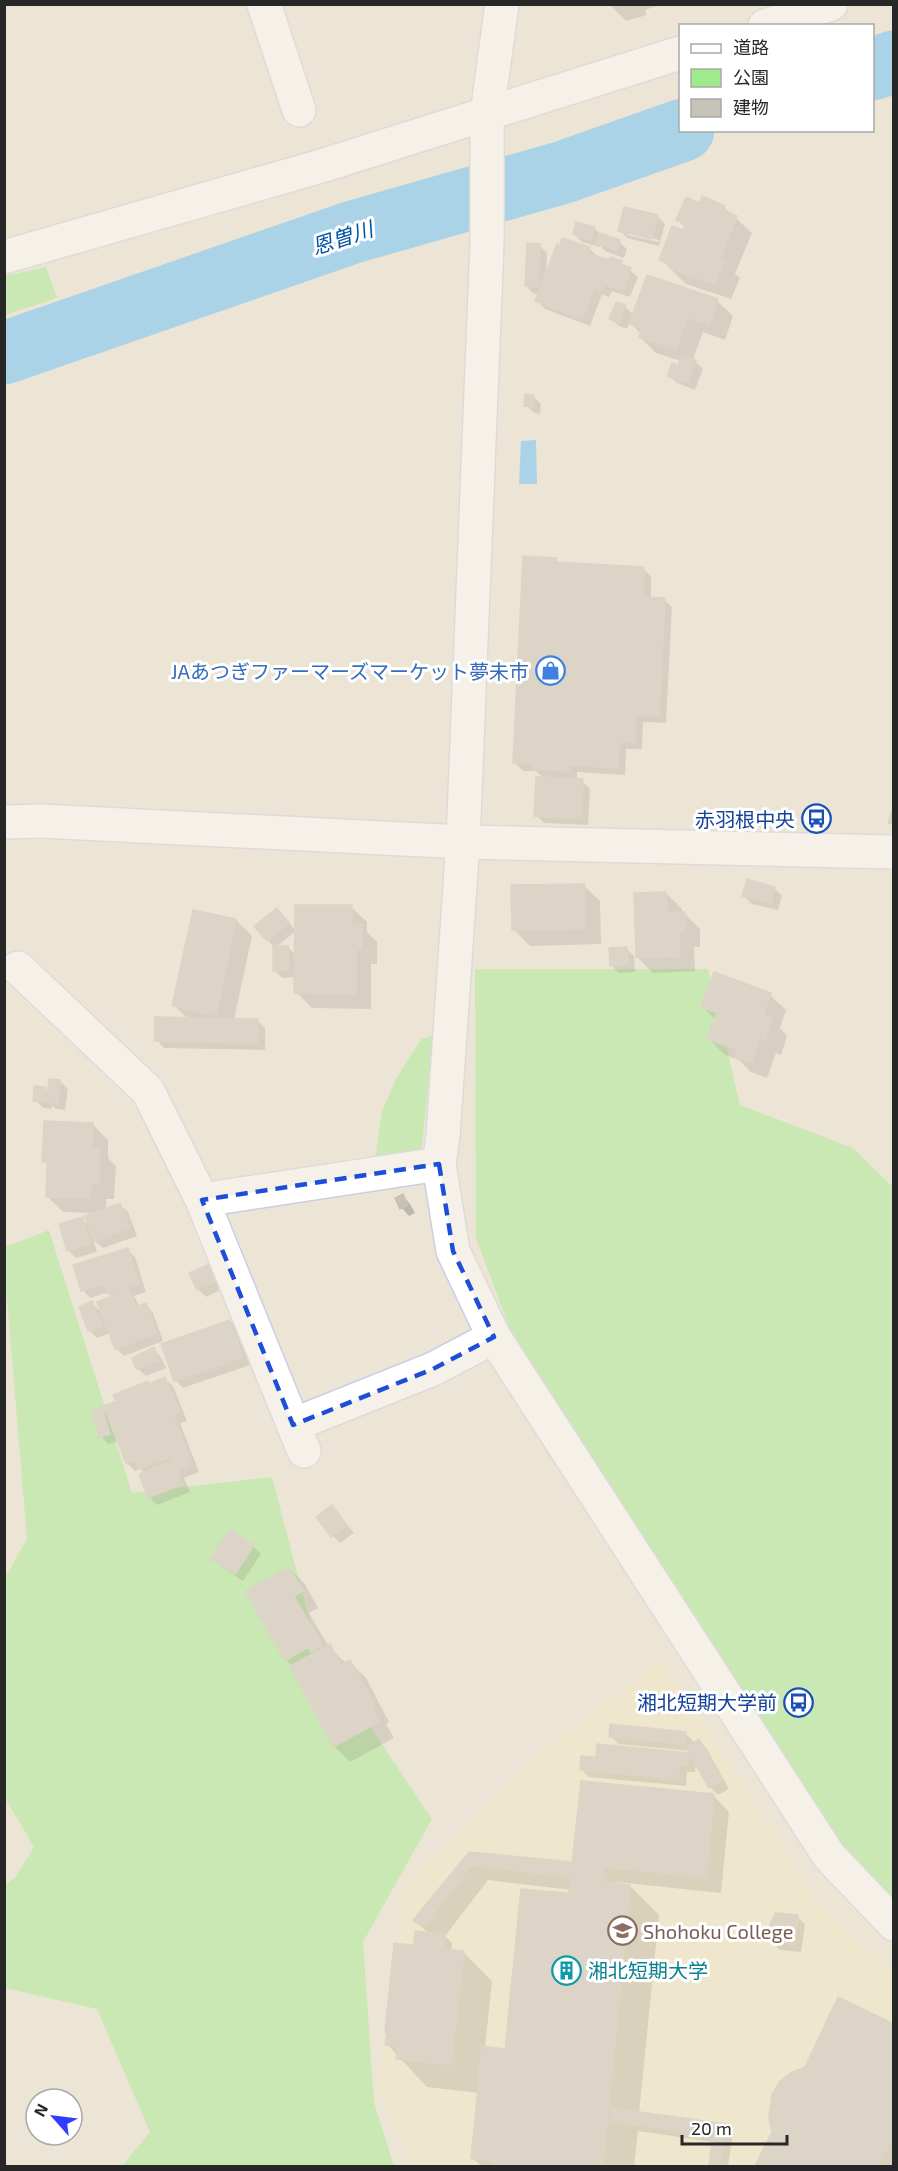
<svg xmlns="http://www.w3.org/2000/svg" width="898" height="2171" font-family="'Exo 2','Noto Sans JP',sans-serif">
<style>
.education{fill:#f0e7c3}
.green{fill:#a0ea8c}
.water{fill:#5cbdfc}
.shadow{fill:#0003;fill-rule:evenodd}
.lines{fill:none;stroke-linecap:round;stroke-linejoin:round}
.river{stroke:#5cbdfc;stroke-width:63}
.building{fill:#c7c2b7;stroke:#c7c2b0;stroke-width:1.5}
.minor-casing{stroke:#cccde3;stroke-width:36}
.minor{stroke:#fff;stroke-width:33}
.marked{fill:none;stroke:#1d4ed8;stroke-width:4.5;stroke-dasharray:12 8;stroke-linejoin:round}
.labels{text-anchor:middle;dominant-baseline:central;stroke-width:6;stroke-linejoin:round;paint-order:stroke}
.shop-label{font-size:20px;fill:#366cbe;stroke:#fff;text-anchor:end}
.transit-label{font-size:20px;fill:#164399;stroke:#fff;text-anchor:end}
.education-label{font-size:20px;fill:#785e54;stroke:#fff;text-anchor:start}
.culture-label{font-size:20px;fill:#0d838f;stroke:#fff;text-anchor:start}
.water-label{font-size:21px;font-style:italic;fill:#0056a2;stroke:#fff}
</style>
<rect width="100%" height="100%" fill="#ece5d6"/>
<path class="education" d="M661,1659L819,1905L877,1958L893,1970V2166H412L394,2120L379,2091L402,1890L545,1749Z"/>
<path class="green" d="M46,267L57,298L5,315V276Z
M475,969H708L740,1105L853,1148L893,1187V1907L832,1842L545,1423L476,1238Z
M433,1036L421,1157L375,1161L382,1111L396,1079L421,1039Z
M49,1230L132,1493L272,1477L316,1645L432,1819L363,1942L374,2102L394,2166H122L150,2132L97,2009L5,1988V1885L15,1877L34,1847L5,1798V1578L27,1539L5,1275V1247Z"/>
<path class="water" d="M536,440L537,484H519L521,441Z"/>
<path class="shadow" d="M609,4H663L645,10L647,15L626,21Z
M700,205L724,207L752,233L735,274L740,278L731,299L686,284L661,259L684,232L686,228L678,220Z
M657,216L665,224L659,246L627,238L620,230ZM627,232L659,240V242L627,235Z
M594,228L601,235L619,242L627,249L624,258L605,251L600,245L599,247L582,242L574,234Z
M539,245L547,253L546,275L589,248L597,256L610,262L611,259L621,263L638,277L630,297L612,291L609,297L602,294L590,326L545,309L537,301L540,294H534L526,286Z
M717,301L733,316L725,340L703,332L693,359L703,369L695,390L677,383L669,375L679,367L681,361L656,353L640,337L641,334L630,322L627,329L619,326L611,319L625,307L634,315Z
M533,396L541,404L540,414L534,413L526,405Z
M556,559L560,564L643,569L651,576V599L664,600L672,607L666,723L643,722L642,749H626L625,775L577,772V780L582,781L590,789L588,825L544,823L536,815L544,779L536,771H523L515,763Z
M584,886L600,901L601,944L530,946L514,930Z
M774,888L782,896L778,910L752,904L744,896Z
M666,893L682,909V913H684L700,929V947H694L695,971L653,973L637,957Z
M351,907L367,922V932L377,942V964H371V1009L312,1008L296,992V977L282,978L275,970L274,947L268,940L284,917L296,931L276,947H288L296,956Z
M236,920L252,936L234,1020H257L265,1028V1050L164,1048L157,1040L188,1019L174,1005Z
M626,948L634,956L635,972L619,973L611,965Z
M770,995L786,1010L780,1028L787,1036L781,1055L776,1053L767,1078L751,1072L739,1060L725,1055L709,1039L716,1020L703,1007Z
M60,1081L68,1089L65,1110L56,1109L52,1105V1109L43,1108L35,1100L45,1088L49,1093Z
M92,1124L108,1140V1158L116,1166L114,1199H106V1210L120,1205L128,1212L137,1236L103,1248L93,1239L97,1252L76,1258L68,1250L82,1219L90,1227L96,1213L63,1212L47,1196L49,1166L44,1161Z
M403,1196L410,1204L415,1213L409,1216L402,1208Z
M128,1250L135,1257L146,1292L134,1296L140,1307L146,1305L153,1313L163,1341L124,1356L116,1348L110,1333L97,1338L89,1330L92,1303L103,1314L113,1297L109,1292L90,1298L83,1290Z
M219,1272L226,1287L206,1297L198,1289Z
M230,1321L238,1329L250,1365L183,1388L175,1380Z
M153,1349L161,1357L166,1368L146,1376L138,1369L133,1358Z
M165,1379L173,1386L187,1421L180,1423L199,1472L184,1478L190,1492L157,1505L149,1497L145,1473L141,1469L135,1471L127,1463L119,1441L108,1444L101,1436L102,1409L110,1418L150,1385Z
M332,1507L354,1533L340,1543L333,1536Z
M253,1546L261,1554L243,1581L220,1566L212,1558Z
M289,1568L305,1584L318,1608L309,1613L329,1647L347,1664L350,1662L366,1678L389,1722L386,1724L394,1738L350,1762L334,1746L293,1667L286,1660Z
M685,1733L693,1741L692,1745L699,1741L707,1749L729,1789L718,1795L710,1787L696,1762L695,1772H687L686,1786L589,1777L581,1769L602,1760L598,1756L688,1754L693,1759L690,1751L618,1744L611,1736Z
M714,1796L729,1812L721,1893L617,1882V1885L630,1886L659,1915L639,2113L725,2125L733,2133L728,2166H710L713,2142L638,2131L634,2166H481L472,2158L479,2093L427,2087L387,2044L418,1948L415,1944L429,1934L415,1920L470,1853L574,1863ZM488,1880L571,1890L574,1895L506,2051L485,2048L492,1981L463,1952L451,1951L452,1943L445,1936Z
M797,1917L805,1924L801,1952L780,1950L767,1937Z
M894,2026V2166H756L774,2132Z"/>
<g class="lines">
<path class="river" d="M872,69L894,62
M4,353L353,232L564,172L683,130"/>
</g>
<path class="building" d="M702,196L725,206L723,210L737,216L720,259L724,261L715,284L669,268L670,264L659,260L672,226L683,230L685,224L676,220L686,197L700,203Z
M624,207L658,215L652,239L618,231Z
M576,222L595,227L591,240L573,234Z
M600,233L620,240L617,251L596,243Z
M562,238L590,247L588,253L609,260L610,257L622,261L621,264L631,268L623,291L604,284L601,291L594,288L582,319L535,301L557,244L560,245Z
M527,243L540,244L538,287L525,286Z
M647,275L718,299L709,325L687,317L676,349L639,337L642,329L629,323Z
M616,302L626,305L619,323L609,319Z
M682,355L696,360L687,383L667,376L672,363L678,365Z
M525,394L534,395L533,407L524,406Z
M523,556L556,558V562L644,567L643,597L665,598L659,716L636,715L635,742H619L618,768L570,765L569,771L532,769V764L513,763Z
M536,777L583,779L581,818L534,816Z
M892,810H894V825L888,823Z
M747,879L775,887L771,904L742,896Z
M585,884V929L512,930L511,885Z
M666,892L667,912H685V931H679V956L636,957L634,893Z
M295,905H352V925L362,924V949H356V994L294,993Z
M277,908L289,923L267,941L254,926Z
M193,910L236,919L216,1015L172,1006Z
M273,946H288L289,970L273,971Z
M627,947L628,965L610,966L609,948Z
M714,972L771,993L763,1015L772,1019L765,1040L760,1038L751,1063L734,1056L737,1050L707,1039L717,1013L701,1007Z
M155,1017L258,1019L257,1043L155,1041Z
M49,1079L60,1080L58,1103L47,1102Z
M34,1086L46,1087L44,1102L33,1101Z
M44,1121L93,1123L92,1148L100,1149L99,1184H91L90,1198L46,1197L47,1162H42Z
M403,1194L408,1205L400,1209L395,1198Z
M120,1203L130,1228L94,1241L85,1216Z
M83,1217L90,1244L67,1251L59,1224Z
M128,1248L139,1284L108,1294L104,1284L81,1291L73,1265Z
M212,1263L219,1279L197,1290L189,1273Z
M129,1289L136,1307L146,1303L157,1333L115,1349L97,1302Z
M92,1301L102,1326L88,1331L79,1307Z
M230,1320L243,1357L174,1381L161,1344Z
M154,1347L159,1360L136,1369L132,1358Z
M165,1377L180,1413L173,1415L192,1464L178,1470L172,1456L138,1469L136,1460L126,1464L104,1406L116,1401L113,1395L148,1381L149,1384Z
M102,1407L110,1434L99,1437L91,1411Z
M173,1460L183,1484L148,1498L139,1474Z
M332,1505L347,1525L331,1537L316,1517Z
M230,1529L254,1545L235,1574L210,1559Z
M289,1567L303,1591L294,1596L322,1645L311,1652L308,1647L285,1661L245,1591Z
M330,1644L341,1665L350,1660L375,1706L371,1708L379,1722L333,1747L290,1666Z
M610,1724L686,1732L684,1744L609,1737Z
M699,1739L723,1780L709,1788L686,1747Z
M597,1744L689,1753L687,1765L596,1756Z
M581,1756L679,1765L678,1779L580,1770Z
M581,1781L714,1794L706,1877L604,1867L603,1880L580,1878L578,1893L569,1892L571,1877L472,1865L423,1927L413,1920L469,1852L572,1862Z
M581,1879L630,1885L603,2166H493V2161L471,2158L482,2046L505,2049L521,1889L580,1894Z
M775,1913L798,1915L794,1945L771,1942L772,1939L765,1937Z
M415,1931L445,1934L444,1948L414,1945Z
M394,1943L464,1951L451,2065L396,2059L398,2046L385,2045L387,2033L385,2032Z
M838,1997L894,2024V2135L878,2166H755L772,2132L769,2118L772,2094L780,2081L791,2073L805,2067Z
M611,2108L726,2124L720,2166H709L713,2136L610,2121Z"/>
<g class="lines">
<defs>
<path id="minor" d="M264,4L299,110
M502,4L487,114V243L463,842L443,1136L439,1164L453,1251L494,1337L829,1856L894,1924
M765,26L831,4
M4,257L318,167L680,53
M4,822L41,821L463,842L894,852
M18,968L148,1091L202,1200L304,1451
M202,1200L439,1164
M293,1425L433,1369L494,1337"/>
</defs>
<use href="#minor" class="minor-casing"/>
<use href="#minor" class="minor"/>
</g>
<path d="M0 0H898V2171H0ZM439,1164L453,1251L494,1337L433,1369L293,1425L202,1200Z" fill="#ece5d6" fill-opacity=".55" fill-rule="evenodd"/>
<path class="marked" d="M439,1164L453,1251L494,1337L433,1369L293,1425L202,1200Z"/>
<defs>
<symbol id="shop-ring" viewBox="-11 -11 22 22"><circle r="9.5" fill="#fff" stroke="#3f7fe0" stroke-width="1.5"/><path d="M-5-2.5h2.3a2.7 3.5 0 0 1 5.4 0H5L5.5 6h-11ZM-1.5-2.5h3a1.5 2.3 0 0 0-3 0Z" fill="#3f7fe0"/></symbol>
<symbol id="bus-ring" viewBox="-11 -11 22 22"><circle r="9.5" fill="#fff" stroke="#1a4fb4" stroke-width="1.5"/><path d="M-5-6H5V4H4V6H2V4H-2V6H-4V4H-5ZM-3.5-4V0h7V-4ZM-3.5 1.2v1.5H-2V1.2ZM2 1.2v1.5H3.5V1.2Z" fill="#1a4fb4"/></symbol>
<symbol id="university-ring" viewBox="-11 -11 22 22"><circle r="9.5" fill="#fff" stroke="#8d6e63" stroke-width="1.5"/><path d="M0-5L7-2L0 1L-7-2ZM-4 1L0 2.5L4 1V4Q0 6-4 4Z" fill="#8d6e63"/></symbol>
<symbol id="building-ring" viewBox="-11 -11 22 22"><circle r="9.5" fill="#fff" stroke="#0f9aa8" stroke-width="1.5"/><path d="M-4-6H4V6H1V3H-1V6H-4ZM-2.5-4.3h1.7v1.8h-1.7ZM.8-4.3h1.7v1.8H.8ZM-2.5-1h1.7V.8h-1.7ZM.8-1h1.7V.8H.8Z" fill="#0f9aa8"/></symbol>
</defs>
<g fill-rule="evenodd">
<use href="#shop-ring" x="534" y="654" width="33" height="33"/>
<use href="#bus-ring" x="800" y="802" width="33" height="33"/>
<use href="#bus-ring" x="782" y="1686" width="33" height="33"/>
<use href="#university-ring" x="606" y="1914" width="33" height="33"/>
<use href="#building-ring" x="550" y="1954" width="33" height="33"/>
</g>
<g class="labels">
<g class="shop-label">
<text x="529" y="671">JAあつぎファーマーズマーケット夢未市</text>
</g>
<g class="transit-label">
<text x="795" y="819">赤羽根中央</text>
<text x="777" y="1702">湘北短期大学前</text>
</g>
<g class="education-label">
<text x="643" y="1931">Shohoku College</text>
</g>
<g class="culture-label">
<text x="588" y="1970">湘北短期大学</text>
</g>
<g class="water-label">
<text transform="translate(342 237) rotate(-18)">恩曽川</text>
</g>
</g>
<rect width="898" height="2171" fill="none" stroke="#272727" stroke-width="12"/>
<rect x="679" y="24" width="195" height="108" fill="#ffffff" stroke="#a9a9a9" stroke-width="1.5"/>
<rect x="691" y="44" width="30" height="9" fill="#ffffff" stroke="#a9a9a9" stroke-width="1.5"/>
<text x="733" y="54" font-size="18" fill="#272727">道路</text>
<rect x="691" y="69" width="30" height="18" fill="#a0ea8c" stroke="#a9a9a9" stroke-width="1.5"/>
<text x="733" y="84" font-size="18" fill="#272727">公園</text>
<rect x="691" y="99" width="30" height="18" fill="#c7c2b7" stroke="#a9a9a9" stroke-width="1.5"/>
<text x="733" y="114" font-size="18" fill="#272727">建物</text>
<g transform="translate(54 2117) rotate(298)"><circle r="28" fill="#ffffff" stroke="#a9a9a9" stroke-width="1.5"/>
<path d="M0-4.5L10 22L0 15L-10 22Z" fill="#303dff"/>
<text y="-9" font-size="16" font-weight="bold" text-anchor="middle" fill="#272727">N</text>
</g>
<path d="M682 2135v9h105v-9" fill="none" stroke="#272727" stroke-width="3"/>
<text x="691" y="2135" font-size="18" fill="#272727" stroke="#ffffff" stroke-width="4.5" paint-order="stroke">20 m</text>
</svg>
